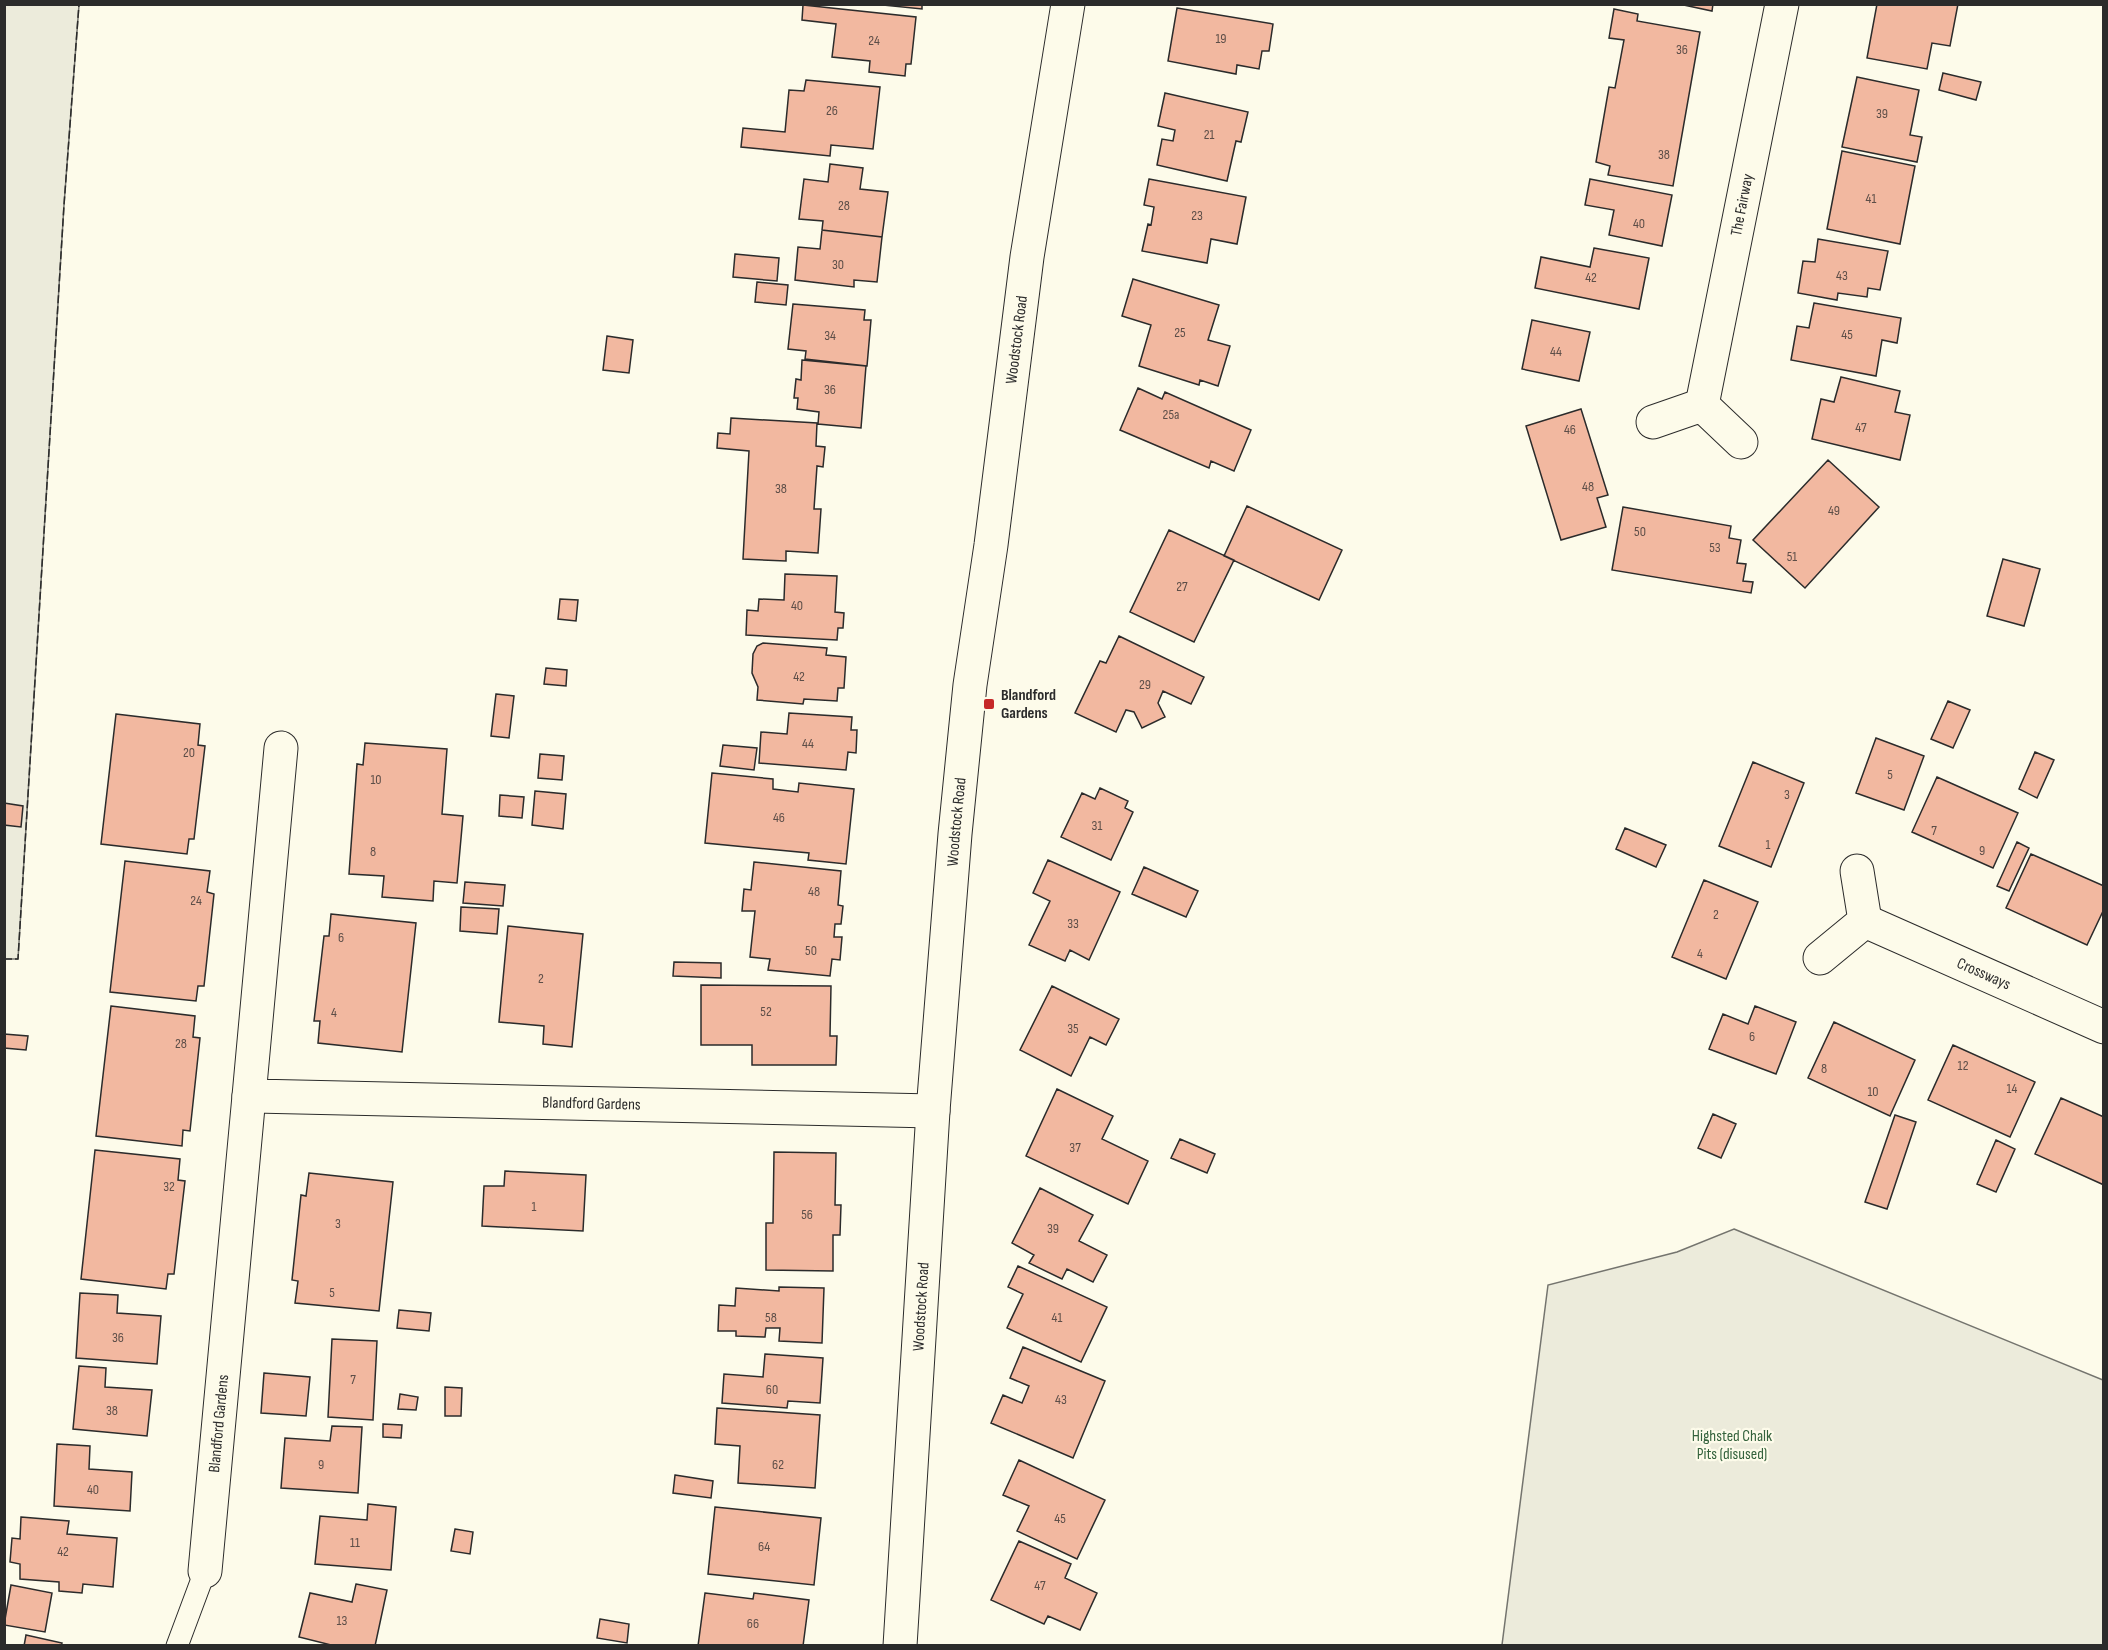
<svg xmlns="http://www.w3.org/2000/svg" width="2108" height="1650" font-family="'Sofia Sans Condensed',sans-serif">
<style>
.green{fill:#ecebdb;stroke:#74746e;stroke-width:1.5}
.building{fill:#f2b8a0;stroke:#2b2b2b;stroke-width:1.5}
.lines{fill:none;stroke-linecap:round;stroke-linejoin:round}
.lane-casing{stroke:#2b2b2b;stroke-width:23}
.street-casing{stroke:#2b2b2b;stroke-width:35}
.secondary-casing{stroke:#2b2b2b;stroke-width:35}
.lane{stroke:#fdfbea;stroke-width:21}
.street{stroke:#fdfbea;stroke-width:33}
.secondary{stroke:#fdfbea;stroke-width:33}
.fence{stroke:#2b2b2b;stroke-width:1.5;stroke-dasharray:8 3;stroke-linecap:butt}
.poi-dot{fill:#c62828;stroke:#fdfbea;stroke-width:2}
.labels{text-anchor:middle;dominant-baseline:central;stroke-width:4.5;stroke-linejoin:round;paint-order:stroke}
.number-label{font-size:14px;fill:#5d4e48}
.street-label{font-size:16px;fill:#2b2b2b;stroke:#fdfbea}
.poi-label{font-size:16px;font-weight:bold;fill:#2b2b2b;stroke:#fdfbea;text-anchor:start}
.park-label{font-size:16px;fill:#34623c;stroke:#fdfbea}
</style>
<rect width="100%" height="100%" fill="#fdfbea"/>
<path class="green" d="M4,5H79L64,205L18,959H5Z
M1734,1229L2103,1380V1645H1502L1548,1285L1677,1252Z"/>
<path class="building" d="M873,4H922V9Z
M1679,4H1713L1712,11Z
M1877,4H1958L1950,46L1932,43L1927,69L1867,58Z
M803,5L916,17L911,64H906L905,76L869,72L870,61L832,57L836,24L802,20Z
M1177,8L1273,24L1269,51H1262L1259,69L1237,65L1236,74L1168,61Z
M1614,9L1638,14L1637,21L1700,32L1673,186L1608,175L1610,166L1596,162L1609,87L1615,88L1624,40L1609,38Z
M1943,73L1981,82L1976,100L1939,90Z
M1857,77L1919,90L1910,135L1922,137L1917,162L1842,147Z
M806,80L880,87L873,149L831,145L830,156L741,147L743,128L785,132L789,90L804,91Z
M1165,93L1248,112L1241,142L1236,141L1227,181L1157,165L1162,139L1173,141L1175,130L1158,126Z
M1842,151L1915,166L1900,244L1827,229Z
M830,164L863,168L860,189L888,192L882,237L822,230L823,221L799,219L804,179L828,182Z
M1149,179L1246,197L1237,244L1211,239L1207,263L1142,251L1148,224L1151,225L1154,207L1144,205Z
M1590,179L1672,195L1662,246L1609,235L1614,210L1585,205Z
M822,230L882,237L877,282L854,280V287L795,280L798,247L820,249Z
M1818,239L1888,251L1880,290L1868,288L1867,297L1838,293L1837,300L1798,293L1803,261L1815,262Z
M1594,248L1649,258L1639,309L1535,288L1541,257L1590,267Z
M735,254L779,258L777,281L733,277Z
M1133,279L1219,305L1208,340L1230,346L1218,386L1200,380L1199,385L1139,366L1151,325L1122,316Z
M757,282L788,285L786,305L755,302Z
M1814,303L1901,318L1897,343L1882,340L1876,376L1791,360L1797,326L1809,328Z
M793,304L865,310L864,320H871L867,366L805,359L806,351L788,349Z
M1532,320L1590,332L1579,381L1522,369Z
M607,336L633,340L629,373L603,370Z
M802,360L866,366L861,428L818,424L819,412L797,409L798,398H794L796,379L801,380Z
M1841,377L1900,391L1895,412L1910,415L1900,460L1812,439L1821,399L1834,402Z
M1138,388L1162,399L1165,392L1251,430L1234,471L1211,461L1209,468L1120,430Z
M1581,409L1608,495L1597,498L1606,527L1561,540L1526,426Z
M731,418L817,423L816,446L825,447L823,467L817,466L814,509H821L818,553L786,551V561L743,559L749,451L717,448L718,433L730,434Z
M1828,460L1879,507L1805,588L1753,540Z
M1247,506L1342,550L1319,600L1224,556Z
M1623,507L1731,526L1729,538L1741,540L1737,563L1746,564L1743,581L1753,582L1751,593L1612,570Z
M1169,530L1234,560L1194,642L1130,612Z
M2003,559L2040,569L2024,626L1987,616Z
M785,574L837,576L835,612L844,613L843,628H838L837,640L746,635L747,610L758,611L759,599L784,600Z
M560,599L578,600L576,621L558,619Z
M1119,636L1204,677L1191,704L1163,691L1158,703L1165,717L1142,728L1134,712L1126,710L1116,732L1075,713L1100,661L1106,663Z
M763,643L827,648L826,655L846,657L844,688H838L837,701L804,699L803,704L757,700L758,687L752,673L753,654L757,646Z
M546,668L567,670L566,686L544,684Z
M496,694L514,696L509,738L491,736Z
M1948,701L1970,710L1953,748L1931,739Z
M789,713L852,717L851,730H857L856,753L848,752L846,770L759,763L761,732L787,734Z
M116,714L200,724L198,745L205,746L194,839H189L187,854L101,844Z
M1876,738L1924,756L1904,810L1856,793Z
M365,743L447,749L442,814L463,816L457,883L434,881L433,901L382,897L384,876L349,874L357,764L363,765Z
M723,745L757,748L754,770L720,766Z
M2035,752L2054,760L2037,798L2019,789Z
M540,754L564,756L562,780L538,778Z
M1753,762L1804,783L1771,867L1719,846Z
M712,773L773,779V789L798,792L799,783L854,789L846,864L808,860L809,853L705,843Z
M1937,777L2018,813L1993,868L1912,832Z
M1100,788L1128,801L1125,808L1133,812L1111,860L1061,837L1082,793L1095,799Z
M535,791L566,794L563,829L532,825Z
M500,795L524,797L522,818L499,816Z
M4,803L23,806L21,827L4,825Z
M1625,828L1666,845L1656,867L1616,849Z
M2017,842L2029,848L2009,891L1997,886Z
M2031,854L2104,886V909L2087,945L2006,908Z
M1048,860L1120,892L1089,960L1070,950L1065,961L1029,945L1050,901L1033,893Z
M125,861L210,871L207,892L214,894L204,986H198L196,1001L110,992Z
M754,862L841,871L838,905L843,906L841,924H835L834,937H842L840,960L832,959L830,976L768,970L770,959L750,957L755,911H742L744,889L751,890Z
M1144,867L1198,891L1186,917L1132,894Z
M1704,880L1758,902L1726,979L1672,957Z
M465,882L505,885L503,906L463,903Z
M461,907L499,909L497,934L460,931Z
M331,914L416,923L402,1052L318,1043L320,1021H314L324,936H329Z
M508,926L583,934L572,1047L543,1044L544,1026L499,1022Z
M674,962L721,963V978L673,976Z
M701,985L831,986L830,1036H837L836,1065H752V1045H701Z
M1052,986L1119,1019L1106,1045L1090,1037L1071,1076L1020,1050Z
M111,1006L195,1016L193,1037L200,1038L190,1131L183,1130L182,1146L96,1136Z
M1755,1006L1796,1022L1776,1074L1709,1049L1723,1014L1748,1024Z
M1834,1022L1915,1060L1890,1116L1808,1078Z
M4,1034L28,1036L26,1050L4,1048Z
M1953,1045L2035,1082L2010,1137L1928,1100Z
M1057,1089L1113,1116L1102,1139L1148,1161L1128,1204L1026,1156Z
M2061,1098L2104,1117V1185L2035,1154Z
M1713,1114L1736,1124L1721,1158L1698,1148Z
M1895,1115L1916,1122L1887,1209L1865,1202Z
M1180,1139L1215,1154L1207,1173L1171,1158Z
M1996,1140L2015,1149L1996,1192L1977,1184Z
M95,1150L180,1159L178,1180L185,1181L174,1274H168L166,1289L81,1279Z
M774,1152L836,1153L835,1205H841L840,1235H833V1271L766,1270V1223H773Z
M505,1171L586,1175L583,1231L482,1226L484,1186H504Z
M309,1173L393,1182L379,1311L295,1303L298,1281L292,1280L301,1195L306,1196Z
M1040,1188L1093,1215L1079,1241L1107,1255L1093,1282L1067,1269L1062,1279L1029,1263L1034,1255L1012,1243Z
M1018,1266L1107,1307L1081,1362L1007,1328L1023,1294L1008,1287Z
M779,1287L824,1288L822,1343L779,1341L780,1328H766L765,1337L736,1336V1331H718L719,1305L735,1306L736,1288L779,1291Z
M80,1293L118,1295L117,1313L161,1316L157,1364L76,1358Z
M399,1310L431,1313L429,1331L397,1328Z
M332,1339L377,1341L373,1420L328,1417Z
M1023,1347L1105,1381L1073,1458L991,1423L1003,1395L1022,1403L1029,1386L1010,1378Z
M765,1354L823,1358L820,1403L788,1401L787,1408L722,1403L724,1374L763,1377Z
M79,1366L106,1368L105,1387L152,1390L147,1436L73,1429Z
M264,1373L310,1377L306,1416L261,1413Z
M445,1387L462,1388L461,1416H445Z
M400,1394L418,1397L416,1410L398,1409Z
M717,1408L820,1415L815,1488L738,1483L740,1446L715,1444Z
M383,1424L402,1425L401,1438L383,1437Z
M332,1426L362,1427L358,1493L281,1488L285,1438L330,1441Z
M57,1444L90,1446L89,1469L132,1472L130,1511L54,1506Z
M1019,1460L1105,1500L1077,1559L1017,1531L1029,1506L1003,1495Z
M675,1475L713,1481L711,1498L673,1493Z
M368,1504L396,1507L391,1570L315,1564L320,1516L367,1520Z
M715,1507L821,1518L814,1585L708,1574Z
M21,1517L69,1521L67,1534L117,1538L113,1587L83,1584L82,1593L59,1591V1582L20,1579V1564L10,1562L12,1538L20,1539Z
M455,1529L473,1532L470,1554L451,1551Z
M1019,1541L1071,1564L1065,1578L1097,1593L1080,1630L1048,1616L1044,1624L991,1600Z
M356,1584L387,1590L375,1646H335L299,1637L310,1593L352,1602Z
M11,1585L52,1593L45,1632L4,1625Z
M705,1593L753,1599L754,1593L809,1600L803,1646H698Z
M600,1619L629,1624L627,1643L597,1638Z
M26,1635L62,1643L61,1646H24Z"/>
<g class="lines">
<defs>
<path id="lane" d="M177,1646L205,1571"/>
<g id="street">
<path id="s1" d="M1702,405L1782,4"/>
<path d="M1653,422L1702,405L1741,442"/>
<path id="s2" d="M281,748L249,1096L933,1111"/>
<path id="s3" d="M1865,921L2104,1027"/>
<path d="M1820,958L1865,921L1857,871"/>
<path id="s4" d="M205,1571L249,1096"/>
</g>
<g id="secondary">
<path id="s5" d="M900,1646L933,1111L955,834L970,685L991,545L1027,257L1068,4"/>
</g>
</defs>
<use href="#lane" class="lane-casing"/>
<use href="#street" class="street-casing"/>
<use href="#secondary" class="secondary-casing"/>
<use href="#lane" class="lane"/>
<use href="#street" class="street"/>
<use href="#secondary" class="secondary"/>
<path class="fence" d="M4,959H18L64,205L79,4"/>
</g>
<rect class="poi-dot" x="983" y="698" width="12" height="12" rx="3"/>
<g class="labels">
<g class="number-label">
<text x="1221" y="38">19</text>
<text x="874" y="40">24</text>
<text x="1682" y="49">36</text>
<text x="832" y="110">26</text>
<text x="1882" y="113">39</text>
<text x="1209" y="134">21</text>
<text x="1664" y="154">38</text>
<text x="1871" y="198">41</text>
<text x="844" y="205">28</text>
<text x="1197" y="215">23</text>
<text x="1639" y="223">40</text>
<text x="838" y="264">30</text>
<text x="1842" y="275">43</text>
<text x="1591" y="277">42</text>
<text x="1180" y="332">25</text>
<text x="1847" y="334">45</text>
<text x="830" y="335">34</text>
<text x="1556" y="351">44</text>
<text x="830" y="389">36</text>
<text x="1171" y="414">25a</text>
<text x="1861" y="427">47</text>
<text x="1570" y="429">46</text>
<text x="1588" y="486">48</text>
<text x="781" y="488">38</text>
<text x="1834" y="510">49</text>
<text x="1640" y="531">50</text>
<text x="1715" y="547">53</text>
<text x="1792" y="556">51</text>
<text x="1182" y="586">27</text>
<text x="797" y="605">40</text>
<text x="799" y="676">42</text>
<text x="1145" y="684">29</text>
<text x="808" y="743">44</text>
<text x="189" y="752">20</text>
<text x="1890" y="774">5</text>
<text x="376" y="779">10</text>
<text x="1787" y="794">3</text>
<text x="779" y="817">46</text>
<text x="1097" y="825">31</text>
<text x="1934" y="830">7</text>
<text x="1768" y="844">1</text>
<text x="1982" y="850">9</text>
<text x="373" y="851">8</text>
<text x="814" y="891">48</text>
<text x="196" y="900">24</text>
<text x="1716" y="914">2</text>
<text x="1073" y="923">33</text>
<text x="341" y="937">6</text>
<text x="811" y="950">50</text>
<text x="1700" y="953">4</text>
<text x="541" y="978">2</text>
<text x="766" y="1011">52</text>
<text x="334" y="1012">4</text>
<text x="1073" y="1028">35</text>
<text x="1752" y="1036">6</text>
<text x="181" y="1043">28</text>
<text x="1963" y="1065">12</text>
<text x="1824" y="1068">8</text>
<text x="2012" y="1088">14</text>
<text x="1873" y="1091">10</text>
<text x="1075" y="1147">37</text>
<text x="169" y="1186">32</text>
<text x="534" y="1206">1</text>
<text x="807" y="1214">56</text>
<text x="338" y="1223">3</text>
<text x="1053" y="1228">39</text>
<text x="332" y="1292">5</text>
<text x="771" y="1317">58</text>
<text x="1057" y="1317">41</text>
<text x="118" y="1337">36</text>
<text x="353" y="1379">7</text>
<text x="772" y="1389">60</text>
<text x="1061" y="1399">43</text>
<text x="112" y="1410">38</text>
<text x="321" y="1464">9</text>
<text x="778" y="1464">62</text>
<text x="93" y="1489">40</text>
<text x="1060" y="1518">45</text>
<text x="355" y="1542">11</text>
<text x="764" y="1546">64</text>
<text x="63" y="1551">42</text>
<text x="1040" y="1585">47</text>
<text x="342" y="1620">13</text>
<text x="753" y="1623">66</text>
</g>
<g class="street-label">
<text stroke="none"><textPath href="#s1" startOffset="204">The Fairway</textPath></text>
<text stroke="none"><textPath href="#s5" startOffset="1312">Woodstock Road</textPath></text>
<text stroke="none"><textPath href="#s5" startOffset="826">Woodstock Road</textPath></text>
<text stroke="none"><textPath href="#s3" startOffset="130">Crossways</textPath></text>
<text stroke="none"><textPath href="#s2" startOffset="692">Blandford Gardens</textPath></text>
<text stroke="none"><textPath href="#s5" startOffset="340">Woodstock Road</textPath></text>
<text stroke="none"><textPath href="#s4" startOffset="148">Blandford Gardens</textPath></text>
</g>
<g class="poi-label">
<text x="1001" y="695">Blandford<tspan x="1001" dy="18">Gardens</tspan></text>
</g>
<g class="park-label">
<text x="1732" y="1436">Highsted Chalk<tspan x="1732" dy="18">Pits (disused)</tspan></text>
</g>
</g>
<rect width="2108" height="1650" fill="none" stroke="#2b2b2b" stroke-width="12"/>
</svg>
